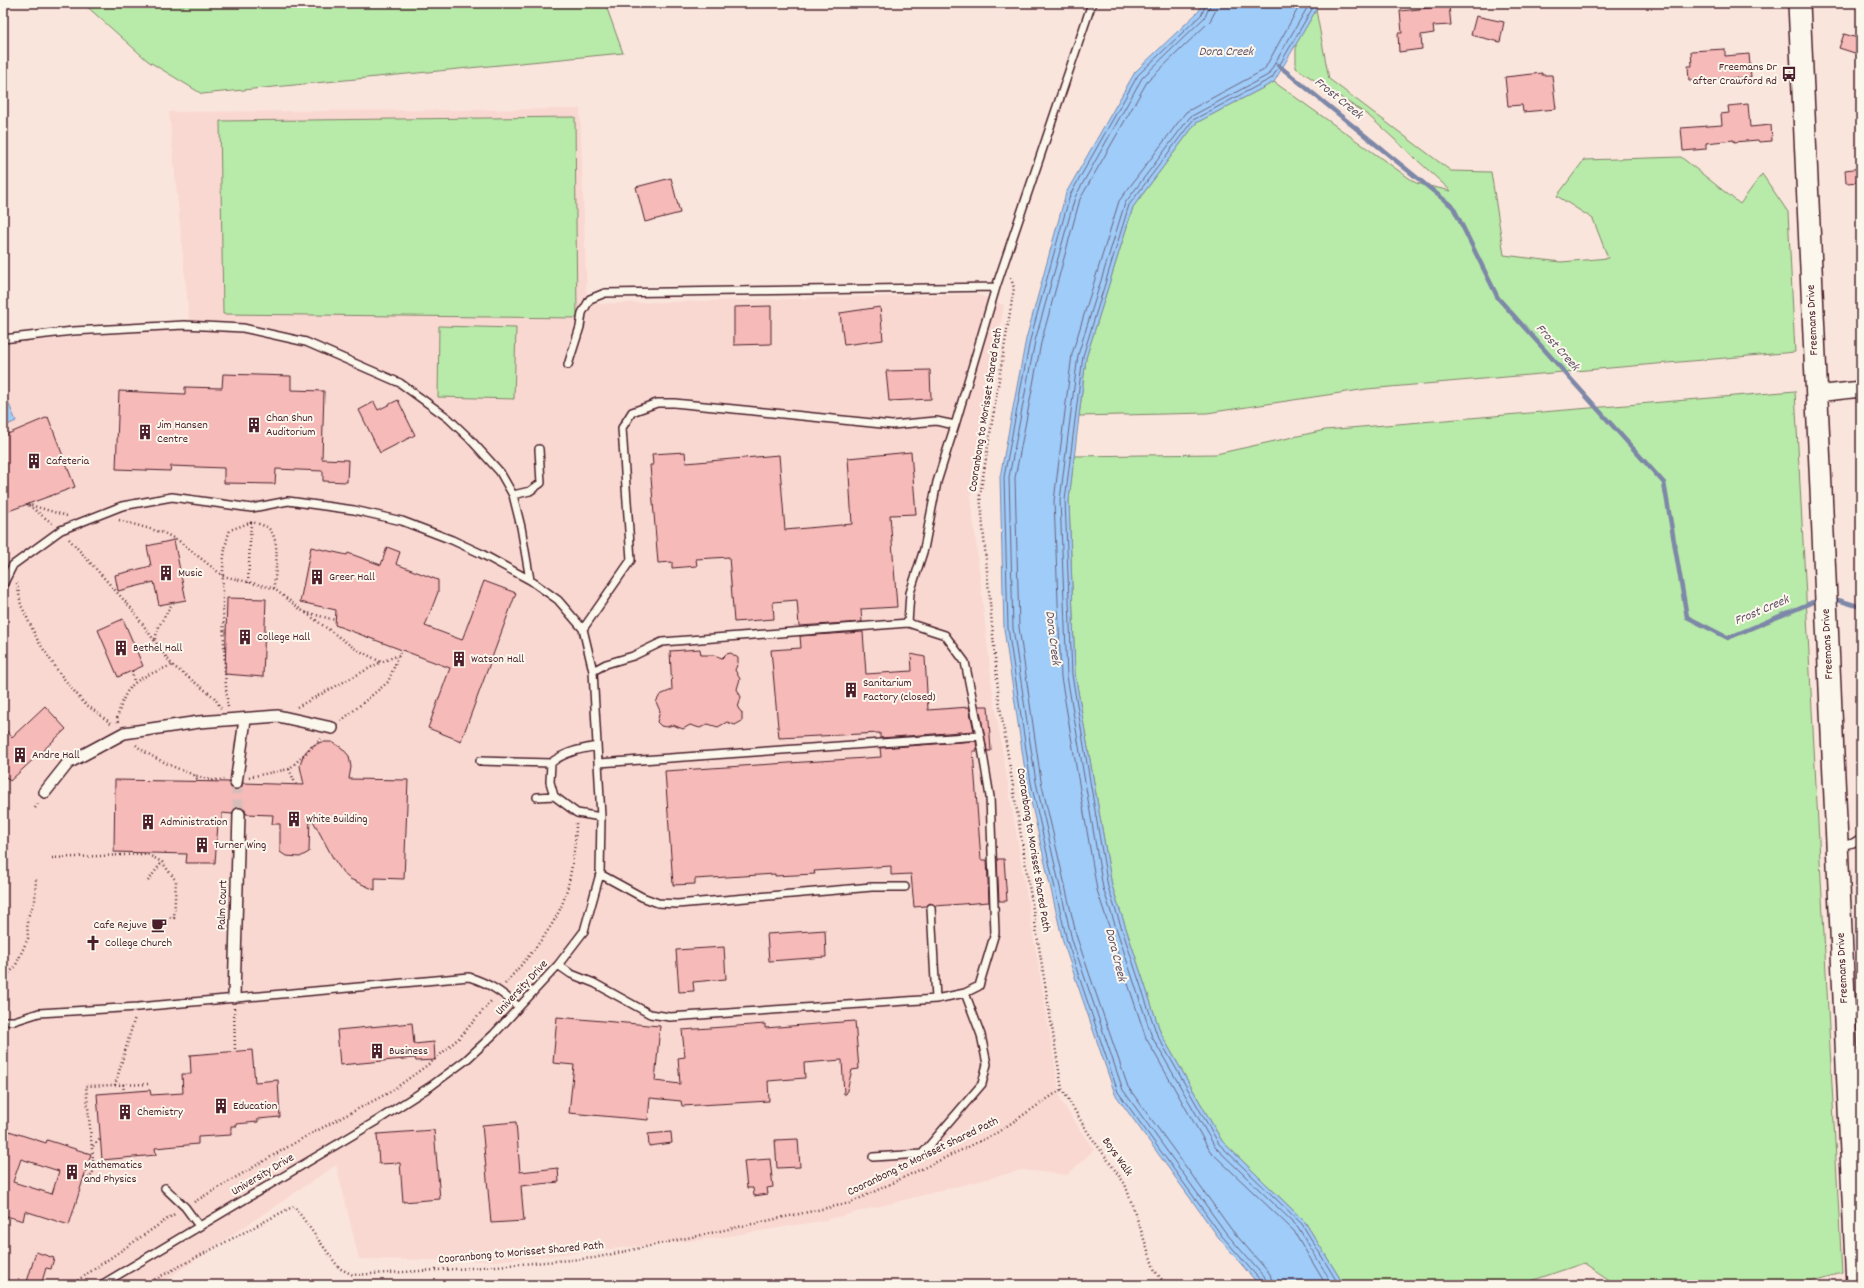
<svg xmlns="http://www.w3.org/2000/svg" width="1864" height="1288" font-family="Dekko,sans-serif">
<style>
.built{fill:#f9d8d1}
.green{fill:#b8eaa9;stroke:#81846a}
.water{fill:#9fccf9;stroke:#7d87a7}
.lines{fill:none;stroke-linecap:round;stroke-linejoin:round}
.shore{stroke:#6c647d;stroke-width:1}
.stream{stroke:#7d87a7;stroke-width:4.5}
.building{fill:#f6bab8;stroke:#4a1f2b;fill-rule:evenodd}
.pedestrian-tunnel{stroke:#d7bdb9;stroke-width:11;stroke-dasharray:11 5.5;stroke-linecap:butt}
.service-casing{stroke:#4a1f2b;stroke-width:10}
.pedestrian-casing{stroke:#4a1f2b;stroke-width:14}
.minor-casing{stroke:#4a1f2b;stroke-width:18}
.secondary-casing{stroke:#4a1f2b;stroke-width:24}
.path{stroke:#4a1f2b;stroke-width:2.5;stroke-dasharray:1 3;stroke-linecap:butt}
.service{stroke:#fbf7ec;stroke-width:7}
.pedestrian{stroke:#fbf7ec;stroke-width:11}
.minor{stroke:#fbf7ec;stroke-width:15}
.secondary{stroke:#fbf7ec;stroke-width:21}
.labels{text-anchor:middle;dominant-baseline:central;stroke-width:4;stroke-linejoin:round;paint-order:stroke}
.poi-label{font-size:12px;fill:#4a1f2b;stroke:#fbf7ec;text-anchor:start}
.street-label{font-size:12px;fill:#4a1f2b;stroke:#fbf7ec}
.water-label{font-size:13px;font-style:italic;fill:#645369;stroke:#fbf7ec}
</style>
<rect width="100%" height="100%" fill="#fae5dc"/>
<filter id="ink" filterUnits="userSpaceOnUse"><feTurbulence type="fractalNoise" baseFrequency=".025" numOctaves="2"/><feDisplacementMap in="SourceGraphic" scale="8" xChannelSelector="R" yChannelSelector="G"/><feConvolveMatrix kernelMatrix="1 2 1 2 8 2 1 2 1" color-interpolation-filters="sRGB"/></filter>
<g filter="url(#ink)">
<path class="built" d="M580,109L587,304L977,294L1004,305L971,497L993,694L1061,1101L1094,1150L1067,1175L1022,1170L821,1221L717,1238L495,1261L359,1259L336,1165L158,1285H3V345L35,340L190,329L169,112Z"/>
<path class="green" d="M83,3H605L623,53L202,94L148,61Z
M1316,10L1329,79L1451,171L1491,172L1504,255L1561,262L1608,258L1593,219L1557,196L1584,160L1681,157L1740,204L1762,174L1788,212L1795,352L1367,389L1207,413L1079,416L1086,358L1133,207L1196,123L1274,82L1416,183L1451,191L1369,116L1296,68V44Z
M575,117L577,318L223,314L220,121Z
M439,326L516,328L514,399L438,397Z
M1795,391L1842,1272L1796,1285H1617L1584,1263L1519,1285H1344L1305,1222L1222,1141L1161,1034L1112,886L1075,674L1069,500L1074,456L1216,454L1325,430Z"/>
<path class="water" d="M1202,3H1316V10L1274,82L1196,123L1133,207L1086,358L1069,500L1075,674L1112,886L1161,1034L1222,1141L1305,1222L1344,1285H1259L1219,1238L1115,1094L1063,942L1027,784L1004,629L1000,477L1026,339L1066,193L1135,72L1199,11Z
M3,390L16,421L3,427Z"/>
<g class="lines">
<path class="shore" d="M1206,3L1202,14L1138,75L1070,195L1030,340L1004,477L1008,628L1031,783L1067,941L1118,1092L1222,1236L1261,1281L1262,1285
M1211,3L1205,17L1142,78L1075,197L1035,341L1009,477L1013,628L1036,782L1072,940L1123,1090L1226,1233L1265,1278L1267,1285
M1217,3L1216,10L1210,21L1147,82L1080,199L1041,343L1015,478L1019,627L1041,781L1077,938L1128,1087L1231,1229L1270,1274L1273,1285
M1301,3L1264,70L1186,112L1119,201L1072,354L1054,501L1061,677L1097,890L1146,1038L1210,1151L1294,1231L1326,1285
M1307,3V8L1268,75L1190,117L1125,203L1078,355L1060,500L1067,676L1103,888L1152,1037L1215,1147L1298,1227L1333,1285
M1312,3V9L1272,78L1193,120L1129,205L1083,356L1065,500L1072,675L1108,887L1157,1035L1219,1144L1302,1224L1339,1285"/>
<path class="stream" d="M1278,65L1453,207L1498,298L1664,483L1687,617L1728,638L1813,602
M1838,600L1861,607"/>
</g>
<path class="building" d="M1449,6L1451,25L1433,26L1434,33L1421,35L1422,49L1399,52L1398,33H1402L1400,11Z
M1476,16L1504,22L1500,42L1471,35Z
M1844,34L1861,39V55L1839,48Z
M1725,49V56L1749,54L1751,77L1689,81L1688,66H1692L1691,51Z
M1542,73V75H1552L1556,109L1523,112L1522,105L1508,106L1505,77Z
M1748,104L1750,127L1771,125L1772,141L1759,142L1758,140L1734,142V140L1706,143V149L1683,151L1681,128L1722,125L1721,114L1729,113L1728,106Z
M1861,168V182L1846,183L1845,170Z
M671,178L680,213L645,222L636,187Z
M771,306V344L734,345V307Z
M880,307L883,340L844,345L840,313Z
M930,370L931,399L889,401L886,371Z
M223,374L291,376V390L324,391L322,459L348,460L347,482L323,481V471L276,469L275,484L224,483V468L171,466L170,471L116,469L119,391L185,394V387L222,388Z
M398,400L415,435L380,453L359,410L374,402L378,410Z
M48,417L75,487L3,513V436Z
M685,452L686,463L779,455L785,530L852,524L848,458L911,452L916,514L890,515L897,607L861,609L862,622L799,626L797,600L773,602L774,619L734,622L729,557L696,559L697,566L672,568V562L658,563L650,465H653L652,454Z
M174,540L186,600L159,605L154,582L118,591L115,575L151,566L147,546Z
M311,547L347,555L348,553L381,565L387,547L400,552L396,564L438,580V592L425,626L462,640L484,581L516,593L461,741L428,728L450,668L335,625L336,610L300,602Z
M227,598L266,599L263,677L225,674Z
M123,619L143,666L118,677L98,630Z
M863,632L866,674L912,671L911,654L925,657L928,710L969,707L974,731L880,738V733L779,738L771,650L801,648L800,636Z
M700,649L701,655H714L722,658L726,654L731,653L738,658V663L735,670L740,679L737,689L741,697L738,708L742,713V721L735,725L727,722L718,727L708,724L700,728L690,725L683,729L673,725L666,727L661,726L657,722L660,711L656,702L660,695L672,690L670,651Z
M45,706L66,729L10,781L3,774V727L12,737Z
M979,706H988L991,751H987Z
M976,741L977,751H973L981,860H987L989,902L935,906L930,903L926,906L914,907L911,874L891,875V866L814,871L815,874L775,876V874L695,879V884L673,885L665,771L881,757L880,748Z
M321,742H332L342,748L349,756L351,767L349,779L408,780L404,879L375,878V890L350,879L344,874L333,858L310,815L309,852L300,857L286,856L280,852V824H272L273,815L246,814L245,810L240,807L235,808L232,814L222,813V824H218L215,863H186L187,854L114,852L115,780L229,782L231,788L235,790L241,788L243,783L304,785L300,766L303,755L310,747Z
M997,859H1004L1007,901H999Z
M825,930L826,957L769,961L767,934Z
M724,947L726,979L693,982L694,991L679,992L676,950Z
M557,1017L660,1026L655,1081L680,1084L678,1058L685,1057L682,1030L765,1024V1028L855,1021L859,1069L852,1070L846,1094H844L842,1060L804,1063L805,1078L768,1081L769,1101L682,1106L681,1101L650,1098L648,1120L569,1113L574,1065L553,1063Z
M412,1023L414,1044L434,1042L435,1060L416,1061L415,1058L340,1065L337,1030Z
M252,1050L255,1082L278,1080L280,1117L258,1119V1122L236,1124L237,1126H231V1135L198,1137V1144L155,1148L156,1155L102,1160L97,1094L150,1090L151,1095L183,1093L182,1074H191L190,1055Z
M516,1122L520,1172L558,1168L559,1182L521,1186L524,1221L491,1223L482,1125Z
M3,1129L46,1143L47,1140L91,1154L69,1225L25,1211L23,1221L3,1215ZM21,1159L59,1171L52,1194L13,1182Z
M434,1130L440,1199L403,1202L400,1163L379,1164L377,1134Z
M671,1132L672,1143L649,1146L648,1134Z
M798,1139L800,1167L777,1168L775,1140Z
M770,1159L773,1187L767,1188L768,1194L754,1196L753,1188H747L744,1161Z
M36,1252L54,1258L51,1269L46,1268L41,1285H26Z"/>
<g class="lines">
<path class="pedestrian-tunnel" d="M236,783L239,814"/>
<defs>
<path id="service" d="M3,339L73,331L184,325L243,328L306,342L400,383L448,418L469,438L500,472L513,495
M568,365L580,327L582,313L590,299L605,293L996,287
M530,580L521,527L513,495L530,491L541,483L539,449
M3,585L13,565L61,530L122,506L172,497L252,508L288,501L354,510L402,521L452,540L480,553L530,580L558,600L583,629L593,671L601,817L600,874L584,931L558,965L494,1034L466,1060L431,1086L378,1120L101,1285
M583,629L631,560L622,428L632,412L657,403H674L892,425L936,421L955,425
M593,671L606,664L633,656L662,642L908,623
M597,746C581,749 564,752 551,763L550,782L554,796L577,813L601,817
M480,761L551,763
M599,763L980,736
M537,797L554,796
M1840,846L1853,843L1861,838
M600,874L642,897L658,903L677,904L872,887H905
M931,908L936,999
M558,965L571,974L594,983L650,1014L670,1017L936,999L965,993
M3,1021H14L39,1013L138,1007L469,977C491,984 501,992 519,1007
M873,1157L922,1154L982,1084L987,1064L981,1035L965,993L979,986L995,933L990,797L980,736L965,662L945,635L908,623L910,593L924,549L937,482L955,425L996,287L1092,3
M165,1188L185,1207L199,1226"/>
<path id="pedestrian" d="M236,783L245,720
M45,792L68,763L124,733L199,722L278,716L332,728
M234,997L239,814"/>
<path id="minor" d="M1816,394L1861,389"/>
<path id="secondary" d="M1799,3L1857,1285"/>
</defs>
<use href="#service" class="service-casing"/>
<use href="#pedestrian" class="pedestrian-casing"/>
<use href="#minor" class="minor-casing"/>
<use href="#secondary" class="secondary-casing"/>
<path class="path" d="M1011,278L1014,288L980,495L999,700L1062,1089L1087,1131L1125,1184L1155,1271L1166,1285
M119,520L164,533L179,541L223,576L273,588L304,612L335,620
M52,523L27,504L67,516
M69,539L131,608L172,665L214,697L221,708
M17,583L21,605L38,641L60,674L84,703L112,724
M248,583L251,522
M306,613L354,648L381,662L399,655
M155,639L159,626L173,602
M132,671L134,682
M228,707C224,673 224,640 223,606C223,581 221,554 230,530L252,522C256,523 263,525 267,527C282,538 275,572 274,588
M297,707L381,662
M341,721L388,682L401,650
M118,722L117,719C127,679 137,680 172,665
M136,745C148,757 194,777 212,780C216,780 220,780 224,780
M289,769L296,785
M194,775L199,781
M249,777L289,769L321,739
M35,808L39,802
M52,858L147,854L162,862L176,881L174,918L167,917
M148,881L162,862
M3,979L15,967L28,938L27,919L35,901L36,877
M505,984C525,960 548,936 561,907C570,887 576,845 576,823
M234,1008L235,1051
M123,1084L124,1092
M115,1085L149,1084
M93,1146L100,1139
M84,1177L90,1178L94,1170L86,1086L115,1085L135,1017
M194,1202L303,1138L390,1092L433,1061L460,1037L492,1000
M71,1285L176,1213
M144,1285L294,1206L339,1268L353,1275L471,1268L594,1258L850,1203L995,1134L1062,1089"/>
<use href="#service" class="service"/>
<use href="#pedestrian" class="pedestrian"/>
<use href="#minor" class="minor"/>
<use href="#secondary" class="secondary"/>
</g>
</g>
<defs>
<symbol id="bus-bare" viewBox="-9 -9 18 18"><path d="M-5-6H5V4H4V6H2V4H-2V6H-4V4H-5ZM-3.5-4V0h7V-4ZM-3.5 1.2v1.5H-2V1.2ZM2 1.2v1.5H3.5V1.2Z" fill="#4a1f2b" stroke="#fbf7ec" stroke-width="2.5" paint-order="stroke"/></symbol>
<symbol id="building-bare" viewBox="-9 -9 18 18"><path d="M-4-6H4V6H1V3H-1V6H-4ZM-2.5-4.3h1.7v1.8h-1.7ZM.8-4.3h1.7v1.8H.8ZM-2.5-1h1.7V.8h-1.7ZM.8-1h1.7V.8H.8Z" fill="#4a1f2b" stroke="#fbf7ec" stroke-width="2.5" paint-order="stroke"/></symbol>
<symbol id="cafe-bare" viewBox="-9 -9 18 18"><path d="M-5.5-4.5H6V0H3Q3 3.5 0 3.5H-2.5Q-5.5 3.5-5.5 0ZM3-3.2v2h1.7v-2ZM-6 4.5H4V6H-6Z" fill="#4a1f2b" stroke="#fbf7ec" stroke-width="2.5" paint-order="stroke"/></symbol>
<symbol id="church-bare" viewBox="-9 -9 18 18"><path d="M-1.2-6h2.4v3.5h3.3v2.4h-3.3V6h-2.4V-.1h-3.3v-2.4h3.3Z" fill="#4a1f2b" stroke="#fbf7ec" stroke-width="2.5" paint-order="stroke"/></symbol>
</defs>
<g fill-rule="evenodd">
<use href="#bus-bare" x="1778" y="63" width="22" height="22"/>
<use href="#building-bare" x="243" y="414" width="22" height="22"/>
<use href="#building-bare" x="134" y="421" width="22" height="22"/>
<use href="#building-bare" x="23" y="450" width="22" height="22"/>
<use href="#building-bare" x="155" y="562" width="22" height="22"/>
<use href="#building-bare" x="306" y="566" width="22" height="22"/>
<use href="#building-bare" x="234" y="626" width="22" height="22"/>
<use href="#building-bare" x="110" y="637" width="22" height="22"/>
<use href="#building-bare" x="448" y="648" width="22" height="22"/>
<use href="#building-bare" x="840" y="679" width="22" height="22"/>
<use href="#building-bare" x="9" y="744" width="22" height="22"/>
<use href="#building-bare" x="283" y="808" width="22" height="22"/>
<use href="#building-bare" x="137" y="811" width="22" height="22"/>
<use href="#building-bare" x="191" y="834" width="22" height="22"/>
<use href="#cafe-bare" x="148" y="914" width="22" height="22"/>
<use href="#church-bare" x="82" y="932" width="22" height="22"/>
<use href="#building-bare" x="366" y="1040" width="22" height="22"/>
<use href="#building-bare" x="210" y="1095" width="22" height="22"/>
<use href="#building-bare" x="114" y="1101" width="22" height="22"/>
<use href="#building-bare" x="61" y="1161" width="22" height="22"/>
</g>
<g class="labels">
<g class="poi-label">
<text x="1777" y="67" text-anchor="end">Freemans Dr<tspan x="1777" dy="14">after Crawford Rd</tspan></text>
<text x="266" y="418">Chan Shun<tspan x="266" dy="14">Auditorium</tspan></text>
<text x="157" y="425">Jim Hansen<tspan x="157" dy="14">Centre</tspan></text>
<text x="46" y="461">Cafeteria</text>
<text x="178" y="573">Music</text>
<text x="329" y="577">Greer Hall</text>
<text x="257" y="637">College Hall</text>
<text x="133" y="648">Bethel Hall</text>
<text x="471" y="659">Watson Hall</text>
<text x="863" y="683">Sanitarium<tspan x="863" dy="14">Factory (closed)</tspan></text>
<text x="32" y="755">Andre Hall</text>
<text x="306" y="819">White Building</text>
<text x="160" y="822">Administration</text>
<text x="214" y="845">Turner Wing</text>
<text x="147" y="925" text-anchor="end">Cafe Rejuve</text>
<text x="105" y="943">College Church</text>
<text x="389" y="1051">Business</text>
<text x="233" y="1106">Education</text>
<text x="137" y="1112">Chemistry</text>
<text x="84" y="1165">Mathematics<tspan x="84" dy="14">and Physics</tspan></text>
</g>
<g class="street-label">
<text transform="translate(1813 320) rotate(-93)">Freemans Drive</text>
<text transform="translate(986 410) rotate(-81)">Cooranbong to Morisset Shared Path</text>
<text transform="translate(1828 644) rotate(-93)">Freemans Drive</text>
<text transform="translate(1033 850) rotate(81)">Cooranbong to Morisset Shared Path</text>
<text transform="translate(223 905) rotate(-88)">Palm Court</text>
<text transform="translate(1843 968) rotate(-93)">Freemans Drive</text>
<text transform="translate(522 988) rotate(-47)">University Drive</text>
<text transform="translate(923 1157) rotate(-26)">Cooranbong to Morisset Shared Path</text>
<text transform="translate(1117 1157) rotate(55)">Boys Walk</text>
<text transform="translate(263 1175) rotate(-31)">University Drive</text>
<text transform="translate(521 1253) rotate(-5)">Cooranbong to Morisset Shared Path</text>
</g>
<g class="water-label">
<text x="1226" y="52">Dora Creek</text>
<text transform="translate(1338 99) rotate(39)">Frost Creek</text>
<text transform="translate(1557 348) rotate(48)">Frost Creek</text>
<text transform="translate(1762 611) rotate(-23)">Frost Creek</text>
<text transform="translate(1052 638) rotate(83)">Dora Creek</text>
<text transform="translate(1115 955) rotate(76)">Dora Creek</text>
</g>
</g>
<rect width="1864" height="1288" fill="none" stroke="#fbf7ec" stroke-width="16"/>
<rect x="8" y="8" width="1848" height="1272" fill="none" stroke="#4a1f2b" stroke-width="1.5" filter="url(#ink)"/>
</svg>
